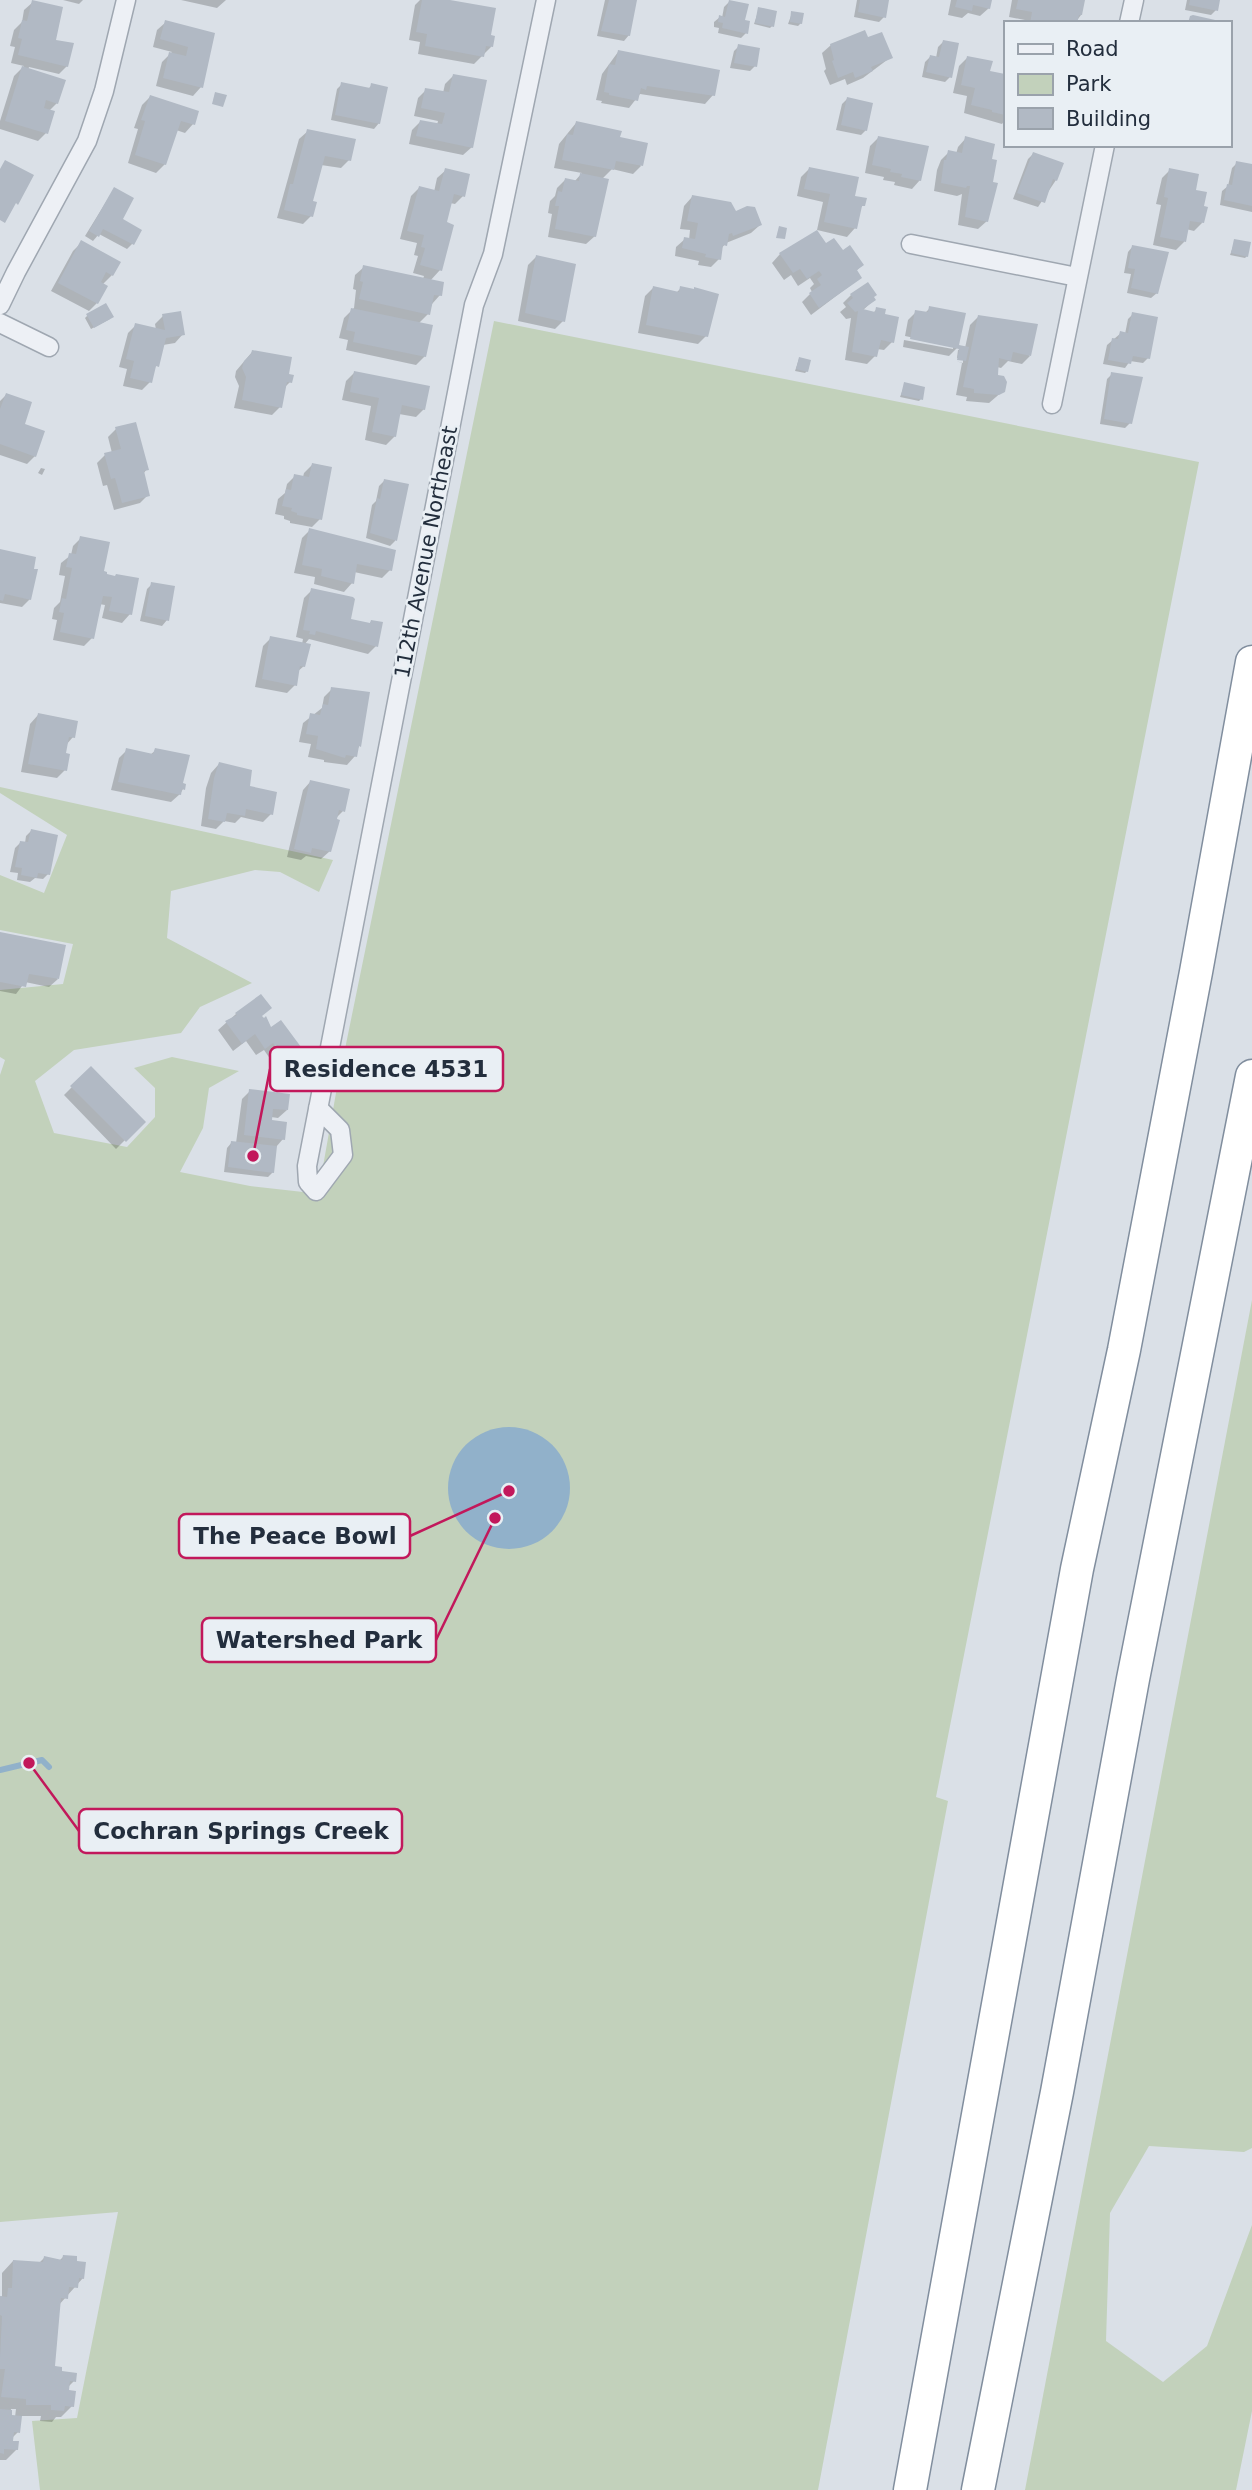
<svg xmlns="http://www.w3.org/2000/svg" width="1252" height="2490" font-family="'DejaVu Sans',sans-serif">
<style>
.green{fill:#c2d1bb}
.water{fill:#91b1ca}
.shadow{fill:#0003;fill-rule:evenodd}
.lines{fill:none;stroke-linecap:round;stroke-linejoin:round}
.stream{stroke:#91b1ca;stroke-width:6}
.building{fill:#b1b9c4}
.street-casing{stroke:#9fa7b1;stroke-width:21}
.highway-casing{stroke:#818e9e;stroke-width:35}
.street{stroke:#edf0f5;stroke-width:18}
.highway{stroke:#fff;stroke-width:32}
.labels{text-anchor:middle;dominant-baseline:central;stroke-width:5;stroke-linejoin:round;paint-order:stroke}
.street-label{font-size:21px;fill:#232e3d;stroke:#e9eff4}
.leader{fill:none;stroke:#c2185b;stroke-width:2.5}
.callout-dot{fill:#c2185b;stroke:#e9eff4;stroke-width:2.5}
.callout{fill:#e9eff4;stroke:#c2185b;stroke-width:2.5}
.callout-label{font-size:23px;text-anchor:middle;font-weight:bold;fill:#232e3d}
</style>
<rect width="100%" height="100%" fill="#dae0e7"/>
<path class="green" d="M494,321L1199,462L936,1797L948,1801L818,2490H40L32,2421L77,2418L118,2212L0,2222V1075L5,1060L0,1057V990L63,984L73,944L0,930V875L44,893L67,835L0,793V787L333,860L319,892L280,872L255,870L171,891L167,938L252,983L200,1007L181,1033L74,1050L35,1081L54,1133L127,1147L155,1117V1088L134,1068L172,1057L239,1071L209,1088L203,1128L180,1172L250,1186L312,1193L319,1189L336,1093Z
M1252,1300V2148L1244,2152L1149,2146L1110,2213L1106,2341L1163,2382L1207,2346L1252,2225V2411L1236,2490H1025Z"/>
<path class="water" d="M448 1488a61 61 0 1 1 122 0a61 61 0 1 1-122 0Z"/>
<path class="shadow" d="M63,0H83L79,4Z
M181,0H226L217,8Z
M420,0H440L489,36L491,47L474,64L418,54L420,42L409,40L415,5Z
M605,0H636L629,35L624,41L597,36Z
M857,0H887L884,17L879,22L854,17Z
M951,0H990L989,8L980,16L968,13L962,18L948,15Z
M1012,0H1075L1081,15L1075,23H1025V20L1009,17Z
M1187,0H1219L1216,10L1211,15L1185,10Z
M730,1L743,21L746,33L741,38L718,33L719,28L714,27V22L720,17L722,18L724,7Z
M33,2L67,66L59,74L29,67L28,70L57,103L49,111L46,133L38,141L0,129V121L14,76L24,66L11,63L15,47L10,46L14,30L22,22L24,10Z
M759,9L772,26L770,28L754,24Z
M792,13L801,23L798,26L788,24Z
M166,22L213,34L201,87L193,96L156,86L162,62L172,52L153,47L157,30Z
M867,39L891,57L863,78L847,85L845,79L830,85L824,71L826,69L822,53L831,45Z
M943,42L950,77L945,82L922,77L925,62L930,57L936,58L938,47Z
M739,46L755,66L750,71L730,68L734,51Z
M618,52L713,95L705,104L640,94L629,108L601,103L602,101L596,100L602,74Z
M967,58L988,72L1005,75V120L1002,124L964,113L967,96L953,93L959,66Z
M453,76L472,147L463,155L409,144L412,130L420,122L437,125L438,121L414,116L418,98L426,90L443,93L445,84Z
M342,84L368,89L372,85L379,123L374,129L331,120L337,89Z
M150,97L193,124L185,133L176,130L165,164L156,173L128,163L138,129L134,128L142,105Z
M847,99L866,130L861,135L836,130L842,104Z
M576,123L618,139L641,166L633,174L612,169L602,179L595,236L586,244L548,237L552,214L548,213L550,201L555,196L557,188L565,180L574,182L582,173L554,168L559,144Z
M308,131L349,160L341,168L321,165L311,202V216L303,224L277,218L299,139Z
M879,137L920,180L912,189L894,185L895,182L883,180L884,177L865,173L870,146Z
M966,138L987,221L978,229L958,225L962,194L957,196L934,191L937,170L941,160L949,152L956,154L958,147Z
M1033,154L1056,180L1038,207L1013,199L1028,159Z
M1237,163L1252,166V212L1220,205L1222,191L1228,186L1232,168Z
M809,169L863,205L859,210L855,228L847,237L817,230L823,202L797,196L801,177Z
M446,170L463,196L455,204L450,203L444,224L440,270L430,281L440,295L432,304L428,314L418,324L425,356L416,365L346,350L348,340L339,338L344,318L354,308L356,290L353,289L355,275L364,267L423,279L424,276L413,273L418,256L414,255L417,243L400,239L411,196L419,188L434,192L437,178Z
M1170,170L1194,191L1202,223L1194,231L1186,229L1184,242L1176,250L1153,245L1161,205L1156,204L1162,178Z
M114,189L120,219L133,243L127,249L99,234L93,241L85,236Z
M692,197L735,213L760,225L751,233L726,243L720,250L719,259L711,267L698,265L699,261L675,256L676,247L685,239L689,240L690,230L680,229L684,206Z
M1235,241L1247,256L1245,258L1230,255Z
M81,243L112,275L102,285L97,303L89,311L51,291L73,251Z
M826,246L842,253L862,265L855,272L860,278L811,315L802,302L812,292L810,288L814,284L810,278L798,286L791,275L784,280L772,263L780,254Z
M1133,246L1157,293L1151,298L1127,293L1131,274L1124,273L1128,252Z
M536,257L563,321L555,329L518,321L528,265Z
M654,287L676,293L681,288L706,336L698,344L638,333L645,296Z
M851,295L873,298L874,300L862,311L873,313L877,309L892,342L884,350L877,349L875,356L867,364L845,360L851,318L846,319L840,312L846,307L843,303Z
M930,308L957,348L949,356L903,347L904,340L953,349V346L905,336L908,320L916,312L924,314Z
M1133,314L1148,358L1143,363L1130,361L1125,368L1103,364L1107,345L1121,333L1125,334L1128,319Z
M87,316L110,319L91,329L85,318Z
M163,316L183,334L175,343L163,345L150,382L142,390L123,386L127,369L119,367L128,333L136,325L156,330L155,324Z
M978,317L1030,356L1022,364L1008,361L1001,368L997,367V376L1003,391L989,403L966,401L967,397L956,395L962,363L956,361L963,363V359L957,358L958,350L965,348L970,325Z
M252,352L287,375L290,382L284,388L280,407L272,415L234,408L239,386L235,377L236,371Z
M799,359L807,371L805,373L795,371Z
M354,373L424,409L416,417L399,414L395,436L386,445L365,440L371,406L342,400L346,381Z
M1112,374L1130,423L1125,428L1100,424L1107,379Z
M905,384L921,399L919,401L900,397Z
M6,395L23,425L35,456L27,464L0,455V401Z
M116,429L147,469L143,474L148,495L140,503L114,510L107,485L103,486L97,463L105,455L112,453L108,437Z
M312,465L320,519L312,527L290,523V521L284,519V516L275,514L278,499L285,493L287,484L295,476L303,477L304,473Z
M41,468L45,469L42,475L38,473Z
M384,481L406,485L395,541L390,546L366,538L372,505L376,501L379,486Z
M310,530L390,570L382,578L354,572L352,583L344,592L314,584L315,577L294,573L302,538Z
M81,538L101,572L105,576L114,578L130,614L122,623L102,618L105,605L99,604L92,638L84,646L53,640L57,620L52,619L54,608L60,602L65,576L59,575L61,563L71,555L73,546Z
M0,551L30,599L22,607L0,603Z
M152,584L167,620L162,626L140,621L147,589Z
M312,590L349,620L369,624L371,622L376,646L368,654L309,639L304,645V666L297,672L295,685L287,693L255,687L263,646L271,638L302,644L303,639L296,637L304,598Z
M332,689L359,746L355,756L347,765L324,762V760L308,757L311,744L299,742L303,723L322,708L324,697Z
M38,715L73,737L66,745L65,770L57,778L21,772L30,724Z
M127,750L150,755L156,750L181,784L183,789L180,794L171,802L111,790L119,758Z
M219,764L248,788L271,814L263,822L241,817L235,823L224,821L216,829L201,826L206,788L211,773Z
M311,781L343,811L334,820L330,851L321,859L306,856L301,860L287,857L303,790Z
M31,831L48,874L43,879L35,878L30,882L17,880L18,873L10,872L15,848L20,843H25L26,836Z
M0,935L58,979L49,987L25,982L16,994L0,991Z
M236,1014L261,1017L270,1030L292,1051L275,1066L264,1050L256,1055L246,1041L233,1051L218,1030Z
M91,1068L143,1122L116,1149L64,1095Z
M250,1091L287,1110L278,1118L271,1117L270,1121L283,1139L276,1147L273,1172L268,1177L224,1172L227,1148L232,1142L236,1143L242,1099Z
M63,2257L83,2278L58,2306L53,2368L74,2381L68,2387L72,2406L61,2417H56L52,2422L40,2421L41,2416H20L18,2432L12,2438L11,2442L17,2449L6,2460H0V2298L2,2296V2273L13,2261L38,2264L44,2258L59,2261ZM11,2409H16L15,2417L10,2416Z"/>
<g class="lines">
<path class="stream" d="M0,1770L42,1760L49,1767"/>
</g>
<path class="building" d="M32,0L63,7L56,40L74,43L68,67L18,55L22,39L18,38L22,20L27,21Z
M422,0H450L496,8L491,35L495,36L493,47L486,46L484,57L425,46L427,34L416,32Z
M609,0H637L630,36L601,31Z
M729,0L749,4L745,20L750,21L748,34L722,28L723,23L718,22L719,15L725,17Z
M860,0H889L886,18L858,12Z
M957,0H992L990,9L973,5L972,11L955,7Z
M1018,0H1085L1082,15H1079L1077,23H1030L1032,12L1016,9Z
M1190,0H1220L1218,11L1189,5Z
M758,7L777,11L774,27L755,23Z
M791,11L804,13L802,24L790,22Z
M1193,15L1224,22V23H1188L1190,16Z
M165,20L215,33L203,88L163,78L169,52L186,56L188,47L160,39Z
M865,30L868,37L882,32L893,58L871,67L873,71L855,78L853,72L838,78L832,61L834,60L830,44Z
M943,40L959,43L952,78L926,72L930,55L939,57Z
M738,44L760,48L757,67L734,63Z
M618,50L720,70L715,96L647,86L646,90L641,88L638,101L609,95V93L604,92L609,64L615,65Z
M967,56L993,61L990,71L1005,74V115L992,112V110L971,105L975,88L961,85Z
M22,66L66,80L58,104L46,100L44,108L55,111L48,134L5,121Z
M453,74L487,80L473,148L416,136L420,120L442,124L445,113L421,108L425,88L449,92Z
M341,82L370,88L371,83L388,87L380,124L335,115Z
M215,92L227,95L223,107L212,104Z
M150,95L199,111L195,125L181,121L166,165L135,155L145,121L141,120Z
M847,97L873,103L867,131L841,125Z
M576,121L622,131L620,137L648,143L643,166L616,161L614,170L562,160L567,134L573,135Z
M307,129L356,139L351,161L325,156L313,201L317,202L313,217L284,210L290,184H293Z
M878,136L929,146L921,181L901,177L902,174L890,172L891,169L872,165Z
M965,136L995,144L992,159L997,160L993,182L998,183L988,222L965,217L970,186H967L966,188L941,183L944,160H946L948,150L962,153Z
M1033,152L1064,163L1057,181L1053,179L1045,203L1017,193Z
M5,160L34,175L18,205L16,203L5,223L0,220V169Z
M1236,161L1252,164V206L1224,200L1227,184L1232,185Z
M809,167L859,177L855,196L867,198L865,206H862L857,229L824,222L830,194L804,189Z
M445,168L470,174L465,197L454,194L447,222L454,225L442,271L420,265L425,248L421,247L424,235L407,231L419,186L439,191Z
M1169,168L1199,174L1196,190L1207,192L1204,206L1208,207L1204,223L1190,221L1186,242L1160,237L1168,198L1164,197Z
M580,173L609,179L596,237L555,229L559,206H555L558,191L562,192L565,178L579,181Z
M114,187L134,198L123,219L142,230L134,245L103,229L99,237L89,231Z
M692,195L731,202L736,211L747,206L755,207L762,225L733,236L732,233L729,234L727,246L723,245L721,260L705,257L706,254L682,248L684,237L695,239L698,223L687,221Z
M779,226L787,228L785,239L776,238Z
M817,230L826,243L834,238L843,250L850,245L864,265L857,270L862,278L819,308L809,293L821,285L817,279L822,275L819,271L807,279L800,269L793,273L779,253Z
M1234,239L1251,242L1248,257L1231,253Z
M81,240L121,262L113,276L106,272L101,282L108,286L98,304L58,283Z
M1132,245L1169,252L1158,294L1131,288L1135,269L1128,268Z
M536,255L576,264L565,322L525,313Z
M363,265L444,282L442,296L434,295L430,315L359,299L363,282L360,281Z
M868,282L877,295L874,297L876,300L863,309L875,312L876,307L886,309L885,314L899,317L894,343L881,340L877,357L852,352L858,311L855,312L847,303L853,298L850,294Z
M653,286L679,292L680,286L694,289V287L719,294L708,337L646,325Z
M106,303L114,317L94,328L86,314Z
M929,306L966,313L959,345L969,347L966,361L957,360L959,349L910,339L915,310L928,312Z
M351,308L433,325L426,357L353,342L355,332L346,330Z
M181,311L185,335L166,338L159,367L156,366L152,383L130,378L134,361L126,359L135,323L165,330L162,314Z
M1132,312L1158,317L1150,359L1133,356L1131,364L1108,360L1112,338L1118,339L1120,331L1128,333Z
M978,315L1038,324L1031,356L1013,352L1011,361L999,358L998,375L1004,376L1007,382L1005,392L999,395L974,393V389L963,387Z
M252,350L292,357L289,374L294,375L292,383L287,382L282,408L242,400L246,377L242,368L244,361L251,354Z
M799,357L811,360L808,372L796,369Z
M354,371L430,386L425,410L402,405L396,437L372,432L379,398L350,392Z
M1111,372L1143,377L1132,424L1104,419Z
M904,382L925,387L923,400L901,395Z
M6,393L32,402L25,424L45,431L36,457L0,444V409Z
M136,422L149,470L144,471L150,496L122,503L115,478L111,479L104,453L121,449L115,427Z
M312,463L332,467L322,520L297,515V513L291,511L292,508L282,506L286,489L291,490L294,474L309,477Z
M384,479L409,484L397,541L370,533L377,498L380,499Z
M309,528L396,550L392,571L357,564L354,584L321,576L322,569L302,565Z
M80,536L110,542L104,571L107,572V574L115,576L116,574L139,578L132,615L109,611L112,597L103,596L94,639L60,632L64,613L59,612L62,598L66,599L72,568L66,567L69,553L76,554Z
M0,549L36,557L34,569H38L31,600L5,594L3,601L0,600Z
M151,582L175,586L169,621L145,616Z
M311,588L353,597L355,599L351,619L370,623L371,620L383,622L378,647L316,631L315,635L309,634L310,631L303,630Z
M270,636L311,644L305,667L300,666L297,686L262,679Z
M331,687L370,692L361,747L359,746L357,757L346,755L345,758L316,749L318,736L306,734L310,713L320,715L323,704L328,705Z
M38,713L78,721L75,738L69,737L66,753L70,754L67,771L28,764Z
M126,748L153,754L155,748L190,755L183,783L186,784L185,790L182,789L181,795L118,782Z
M219,762L252,770L250,786L277,792L273,815L246,809L245,816L227,813L225,822L208,819L214,778Z
M310,780L350,789L345,812L339,810L337,819L340,820L331,852L312,848L311,853L294,849Z
M31,829L58,835L50,875L38,873L37,878L21,875L22,868L15,867L20,841L28,842Z
M0,932L66,945L59,979L29,974L26,987L0,982Z
M261,994L272,1008L262,1016L264,1018L266,1016L271,1027L281,1020L301,1047L284,1059L273,1043L265,1049L255,1034L242,1044L225,1021L237,1015L235,1013Z
M91,1066L146,1122L126,1142L70,1086Z
M249,1089L290,1094L288,1110L273,1109L272,1120L287,1122L285,1140L244,1135Z
M231,1141L277,1146L274,1173L228,1167Z
M63,2255L77,2256V2261L86,2262L84,2279L79,2278L78,2288L69,2287L68,2299L61,2298L55,2366L62,2367V2371L77,2373L76,2382L70,2381L69,2390L76,2391L74,2407L65,2406L64,2411L51,2410V2405H26V2399L1,2397L5,2369H0V2357L2,2316L0,2315V2296L7,2297L8,2288H12L13,2260L43,2262L44,2256L62,2260Z
M0,2409L12,2410V2415L22,2416L20,2433L14,2432L13,2441H19L18,2450L4,2449V2454L0,2453Z"/>
<g class="lines">
<defs>
<path id="street" d="M1129,23L1134,0
M911,244L1077,277
M0,305L16,272L87,141L104,91L126,0
M0,323L49,347
M1052,404L1105,145
M318,1108L340,1130L343,1155L316,1191L308,1182L307,1166L474,305L493,254L546,0"/>
<path id="highway" d="M910,2490L1077,1569L1124,1350L1196,972L1252,662
M978,2490L1057,2092L1133,1679L1252,1076"/>
</defs>
<use href="#street" class="street-casing"/>
<use href="#highway" class="highway-casing"/>
<use href="#street" class="street"/>
<use href="#highway" class="highway"/>
</g>
<g class="labels">
<g class="street-label">
<text transform="translate(426 552) rotate(-79)">112th Avenue Northeast</text>
</g>
</g>
<path class="leader" d="M253 1156L270 1069M509 1491L410 1536M495 1518L436 1640M29 1763L79 1831"/>
<g class="callout-dot">
<circle cx="253" cy="1156" r="7"/>
<circle cx="509" cy="1491" r="7"/>
<circle cx="495" cy="1518" r="7"/>
<circle cx="29" cy="1763" r="7"/>
</g>
<g class="callout">
<rect x="270" y="1047" width="233" height="44" rx="7"/>
<rect x="179" y="1514" width="231" height="44" rx="7"/>
<rect x="202" y="1618" width="234" height="44" rx="7"/>
<rect x="79" y="1809" width="323" height="44" rx="7"/>
</g>
<g class="callout-label">
<text x="386" y="1077">Residence 4531</text>
<text x="295" y="1544">The Peace Bowl</text>
<text x="319" y="1648">Watershed Park</text>
<text x="241" y="1839">Cochran Springs Creek</text>
</g>
<rect x="1004" y="21" width="228" height="126" fill="#e9eff4" stroke="#9aa2ab" stroke-width="2"/>
<rect x="1018" y="44" width="35" height="10" fill="#edf0f5" stroke="#9aa2ab" stroke-width="2"/>
<text x="1066" y="56" font-size="21" fill="#232e3d">Road</text>
<rect x="1018" y="74" width="35" height="21" fill="#c2d1bb" stroke="#9aa2ab" stroke-width="2"/>
<text x="1066" y="91" font-size="21" fill="#232e3d">Park</text>
<rect x="1018" y="108" width="35" height="21" fill="#b1b9c4" stroke="#9aa2ab" stroke-width="2"/>
<text x="1066" y="126" font-size="21" fill="#232e3d">Building</text>
</svg>
